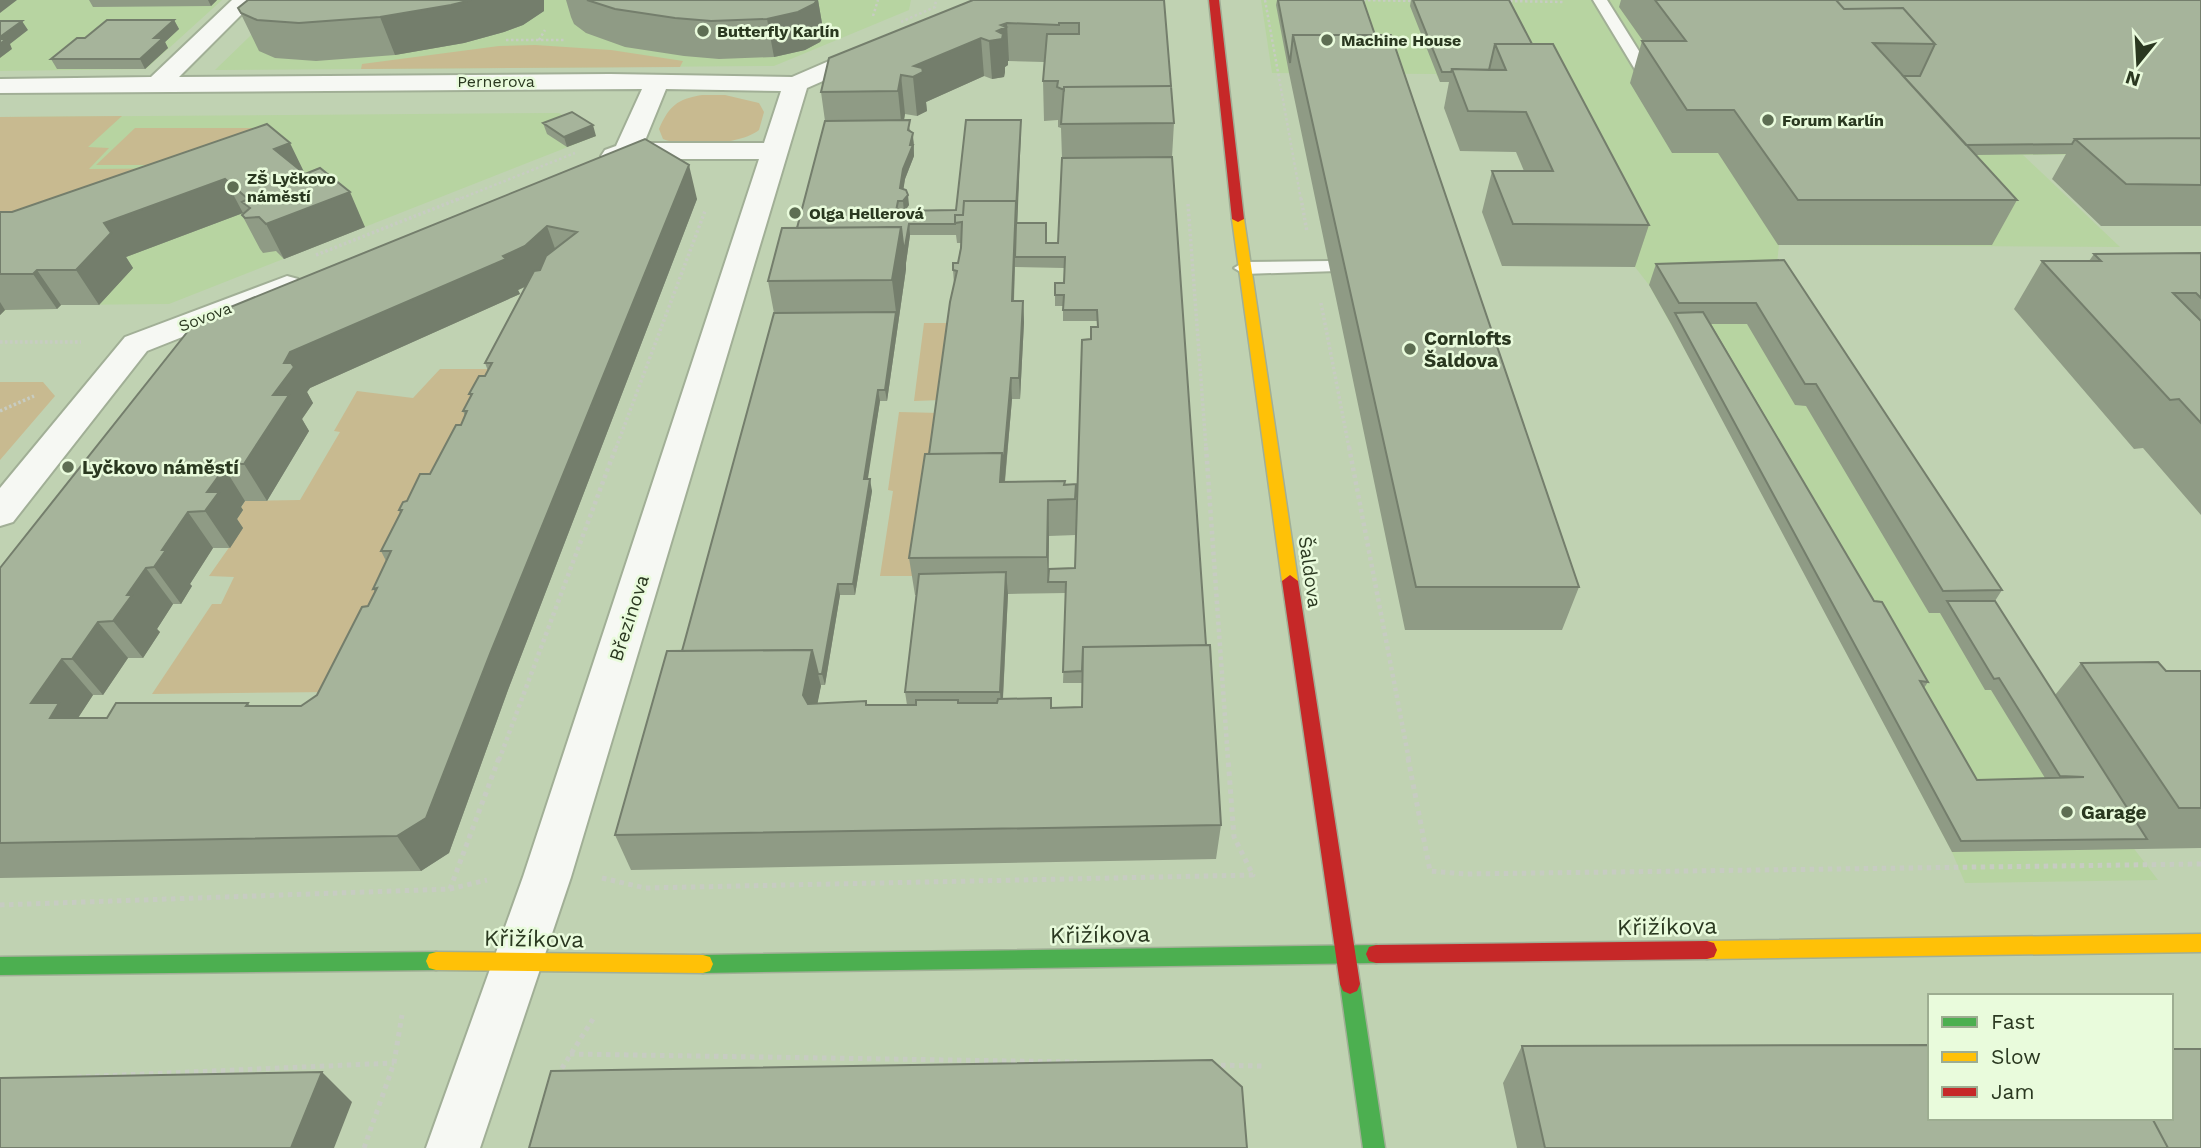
<svg xmlns="http://www.w3.org/2000/svg" width="2201" height="1148" font-family="'Work Sans',sans-serif">
<style>
.built{fill:#b7d4a1}
.green{fill:#c8ba90}
.lines{fill:none;stroke-linecap:round;stroke-linejoin:round}
.lane-casing{stroke:#a1af96;stroke-width:4}
.street-casing{stroke:#a1af96;stroke-width:4}
.fast-casing{stroke:#a1af96;stroke-width:3}
.slow-casing{stroke:#a1af96;stroke-width:3}
.jam-casing{stroke:#a1af96;stroke-width:3}
.path-far3{stroke:#c7ccc2;stroke-width:2.5;stroke-dasharray:2.5 2.5;stroke-linecap:butt}
.path-far2{stroke:#c7ccc2;stroke-width:3.5;stroke-dasharray:2.5 2.5;stroke-linecap:butt}
.path-far1{stroke:#c7ccc2;stroke-width:4.5;stroke-dasharray:3.5 3.5;stroke-linecap:butt}
.path{stroke:#c7ccc2;stroke-width:5;stroke-dasharray:4.5 4.5;stroke-linecap:butt}
.lane{fill:#f6f8f3;fill-rule:evenodd}
.street{fill:#f6f8f3;fill-rule:evenodd}
.fast{fill:#4caf50;fill-rule:evenodd}
.slow{fill:#ffc107;fill-rule:evenodd}
.jam{fill:#c62828;fill-rule:evenodd}
.wall{fill:#8f9b85;fill-rule:evenodd}
.shaded-wall{fill:#747e6c}
.building{fill:#a6b49b;stroke:#747e6c;stroke-width:2;fill-rule:evenodd}
.poi-dot{fill:#5e6e53;stroke:#e9fbdc;stroke-width:2.5}
.labels{text-anchor:middle;dominant-baseline:central;stroke-width:5;stroke-linejoin:round;paint-order:stroke}
.far-poi-label{font-size:16px;font-weight:bold;fill:#2a3820;stroke:#e9fbdc;text-anchor:start}
.far-street-label{font-size:16px;fill:#2a3820;stroke:#e9fbdc}
.poi-label{font-size:19px;font-weight:bold;fill:#2a3820;stroke:#e9fbdc;text-anchor:start}
.street-label{font-size:19px;fill:#2a3820;stroke:#e9fbdc}
.near-street-label{font-size:23px;fill:#2a3820;stroke:#e9fbdc}
</style>
<rect width="100%" height="100%" fill="#c0d2b2"/>
<path class="built" d="M0,0H222L146,69L0,71Z
M287,0H911L909,10L774,66L215,70Z
M1261,0H2201V153L2023,155L2120,247L1779,245L1775,281L2135,850L2158,880L1965,883L1952,852L1727,426L1649,285L1635,267L1544,83L1440,82L1436,74L1272,73Z
M559,113L596,136L169,304L61,305L57,309L6,310L0,315V117Z"/>
<path class="green" d="M535,45L611,50L683,61L680,67L361,69L362,64L499,46Z
M702,95H725L759,103L764,112L759,130C740,145 685,148 663,139L659,129C669,106 677,99 702,95Z
M122,116L88,147L109,148L89,169L212,168L0,246V117Z
M135,128H274L242,165H96Z
M924,323H952L942,400L914,401Z
M440,369H495L332,692L152,694L212,604H221L234,577L209,576L242,529L231,528L242,511H239L245,501L300,500L340,432L334,431L357,391L413,398Z
M0,382H43L55,396L0,460Z
M899,412L940,413L917,576H880L893,491L888,490Z"/>
<g class="lines">
<defs>
<path id="lane" d="M1593,0H1607L1659,83L1657,86H1645Z
M1330,261L1339,267L1337,271L1244,274L1234,268L1244,262Z"/>
<path id="street" d="M232,0H256L179,77L610,74L792,77L866,45H882L886,50L882,55L807,88L571,877L480,1148H426L523,877L759,159H630L614,164L605,162L601,156L605,150L616,146L642,89L0,93V79L151,77ZM666,89L781,91L764,143H644Z
M287,276L298,279L302,285L298,291L147,351L13,522L0,526V488L125,337Z"/>
<path id="fast" d="M1376,945L1383,947L1386,954L1383,961L1376,963L703,973L696,971L693,964L696,957L703,955Z
M436,952L443,954L446,961L443,968L436,970L0,975V957Z
M1350,974L1357,977L1360,984L1385,1148H1363L1340,984L1343,977Z"/>
<path id="slow" d="M1238,216L1244,219L1298,581L1290,587L1282,581L1232,219Z
M2201,934V952L1707,959L1700,957L1697,950L1700,943L1707,941Z
M436,952L703,955L710,957L713,964L710,971L703,973L436,970L429,968L426,961L429,954Z"/>
<path id="jam" d="M1209,0H1219L1244,219L1238,222L1232,219Z
M1290,575L1298,581L1360,984L1357,991L1350,994L1343,991L1340,984L1282,581Z
M1707,941L1714,943L1717,950L1714,957L1707,959L1376,963L1369,961L1366,954L1369,947L1376,945Z"/>
</defs>
<use href="#lane" class="lane-casing"/>
<use href="#street" class="street-casing"/>
<use href="#fast" class="fast-casing"/>
<use href="#slow" class="slow-casing"/>
<use href="#jam" class="jam-casing"/>
<path class="path-far3" d="M1265,0L1301,200
M1358,0L1416,1
M1505,1L1563,2
M873,16L878,0
M901,22L935,7L936,0
M506,40H564
M539,40L545,30
M457,200L575,153"/>
<path class="path-far2" d="M1301,198L1307,232
M1188,204L1206,448
M316,255L461,198
M1321,303L1349,448
M0,342H81
M0,411L34,396
M616,448L705,211"/>
<path class="path-far1" d="M1206,447L1228,760
M1349,447L1409,760
M499,760L616,447"/>
<path class="path" d="M1408,758L1430,871L1465,874L2201,864
M602,878L645,888L1253,875L1234,837L1228,758
M450,889L499,758
M0,905L450,889L487,880
M570,1054L1077,1062
M1212,1065L1262,1066
M557,1076L593,1019
M77,1077L394,1063
M364,1148L394,1063L402,1015"/>
<use href="#lane" class="lane"/>
<use href="#street" class="street"/>
<use href="#fast" class="fast"/>
<use href="#slow" class="slow"/>
<use href="#jam" class="jam"/>
</g>
<path class="wall" d="M89,0H217L211,6L93,7Z
M566,0H818L824,35L820,42L805,50L774,57L719,59L684,56L625,47L586,33L574,24L571,17Z
M973,0H1164L1174,123L1172,157L1206,645L1221,825L1216,859L631,870L615,835L682,651L774,313L768,281L797,228L825,121L821,92ZM1008,61L1044,62L1043,81L1044,121L1058,120V127L1061,128L1062,158L1058,243H1046L1017,223L1021,120L956,210L905,211L909,205L903,189L905,179L914,156V143L911,131L904,120L905,114L917,116L927,111L926,102L984,76L992,79L1004,77L1005,72V67L1008,65ZM910,235H956L957,243H961L958,263L953,270L954,284L929,454L909,558L915,595H916L905,692L907,705L817,704L821,685H825L840,595H855L872,491L867,479L880,401H887L906,269V263ZM1015,267L1064,268V283L1055,295V306H1063V321H1097L1098,327L1091,339L1077,515L1076,484L1005,482L1012,399H1020L1024,322L1023,301H1014ZM1076,535L1075,568L1049,569V536ZM1066,593L1063,683H1082V707L1051,708L1003,699L1008,594Z
M1277,0H1363L1375,35L1579,587L1562,630H1405L1289,73L1276,5Z
M1411,0H1509L1532,44L1649,225L1635,267L1502,266L1482,212L1492,171H1524L1516,152L1460,151L1444,108L1449,82H1440L1410,6Z
M1621,0H2201V226H2101L2052,179L2066,154L1976,155L2017,200L1992,245H1778L1718,153H1672L1630,83L1642,41H1643L1619,7Z
M544,3V11L523,25L504,32L464,43L395,55L316,61L275,58L259,51L238,8Z
M174,20L179,29L165,42L168,48L145,69H57L51,59L85,38Z
M543,123L596,136L567,147L547,134Z
M267,124L305,174L365,227L284,259L276,251L263,253L260,249L242,215L243,213L126,257L133,268L99,305H61L57,309L5,310L0,315V212H12Z
M645,139L697,199L508,690L449,853L421,871L0,878V568ZM525,287L485,363L488,371L485,376L469,394L471,397L463,411L465,416L461,425L430,474L399,510L400,514L381,551L386,561L373,589L375,592L368,606L317,695L301,706H250L248,703L107,718H78L93,695H103L128,658H143L160,632L157,629L173,604H181L192,586L190,584L213,548H230L243,528L237,519L243,510L241,507L245,501H267L309,431L302,419L313,403L307,392L310,388L520,294L518,290Z
M2201,253V515L2143,448L2134,449L2014,309L2042,261H2089L2094,254Z
M1784,260L2002,590L1995,601L2055,695L2081,663L2166,671H2201V848L1952,852L1671,324L1649,285L1656,264ZM1711,324H1747L1795,405L1806,406L1929,613H1940L1985,690H1991L2045,778L1977,780L1924,688L1928,682L1874,601Z
M1522,1046L1930,1118L2201,1148H1517L1503,1083Z"/>
<path class="shaded-wall" d="M0,0H17L0,13Z
M208,0H217L211,6Z
M471,0H544V11L523,25L504,32L464,43L395,55L380,17Z
M817,0H818L824,35L820,42L805,50L774,57L767,19Z
M174,20L179,29L165,42L168,48L145,69L140,59L154,38Z
M22,21L28,30L10,44L12,49L0,58V37Z
M1007,23L1009,61H1008V65L1005,67V72L1004,77L992,79L989,41L1001,25Z
M981,38L984,76L926,102L927,111L917,116L913,77L914,66Z
M901,75L905,114L902,131L898,91Z
M1021,120V130L1016,257H1015L1013,322L1012,301Z
M593,125L596,136L567,147L564,137Z
M913,133L914,156L905,179L902,199L900,188L903,169Z
M290,143L306,176L274,149Z
M689,165L697,199L508,690L449,853L421,871L397,836L490,654Z
M225,179L243,213L126,257L133,268L99,305L76,270L104,223Z
M350,192L365,227L284,259L266,224Z
M908,195L909,205L904,212L903,201Z
M909,224L910,235L906,263V269L887,401L885,390L896,312L892,280L901,227Z
M547,226L559,260L537,281L518,290L520,294L310,388L307,392L313,403L302,419L309,431L267,501L244,464L273,395L284,363L290,352L503,256Z
M37,270L61,305L57,309L33,274Z
M1023,301L1024,322L1020,399L1019,378Z
M0,302L5,310L0,315Z
M1011,378L1012,399L1004,489L1000,482L1002,453Z
M878,390L880,401L866,491L864,479Z
M222,464L245,501L241,507L243,510L237,519L243,528L230,548L205,511L207,492L215,474Z
M870,479L872,491L855,595L853,584Z
M1048,500L1049,536L1048,582L1047,557Z
M188,512L213,548L190,584L192,586L181,604L154,567L162,550Z
M146,568L173,604L157,629L160,632L143,658L113,621L127,595Z
M1006,572L1008,594L1002,714L1000,692Z
M838,584L840,595L825,685L822,674Z
M98,622L128,658L103,695L72,659Z
M812,650L821,686L812,731L803,695Z
M62,659L93,695L76,721L83,754L31,703Z
M322,1072L352,1102L334,1148H291Z"/>
<path class="building" d="M248,0H471L451,5L380,17L299,23L257,20L241,13L238,8Z
M587,0H817L814,4L798,12L767,19L711,21L675,18L615,9Z
M973,0H1164L1171,86L1064,87V90L1057,87L1058,81H1043L1047,34H1079V23H1059V25L1007,23L1001,25L1006,27L997,31L1003,34L1002,39L989,41L981,38L914,66L922,68L923,72L913,77L901,75L898,91L821,92L829,58Z
M1278,0H1363L1375,35H1293L1290,63Z
M1413,0H1509L1532,44H1495L1489,70L1452,69L1451,72H1442Z
M1655,0H1836L1844,9L1903,8L1935,44L1873,43L2017,200H1798L1734,110H1687L1642,41H1686Z
M1836,0H2201V138L2075,139L2072,144L1966,145L1903,76H1920L1935,44L1903,8L1844,9Z
M107,20H174L154,38H163L140,59H51L77,38H85Z
M0,21H22L0,37Z
M1293,35H1391L1579,587H1416Z
M0,39H6L0,44Z
M1495,44H1553L1649,225L1513,224L1492,171H1553L1526,112L1468,111L1452,69L1506,70Z
M1171,86L1174,123L1061,124L1064,87Z
M572,112L593,125L564,137L543,123Z
M910,120L908,130L913,133L910,145H913L903,169L900,188L906,190L908,195L903,201H898L896,211L956,210L966,120H1021L1016,210V201H964L963,215H955V224H909L904,252L901,227L797,228L825,121Z
M267,124L290,143L274,149L305,174L320,168L350,192L266,224L259,217L245,218L242,215L250,208L242,202L248,199L225,179L104,223L111,233L76,270H37L33,274H0V212H12Z
M2201,138V185L2126,184L2075,139Z
M645,139L689,165L490,654L426,818L397,836L0,843V568L196,321ZM547,226L577,232L546,256L540,270L534,271L485,363H492L485,376H479L469,394H472L463,411H467L461,425H456L430,474H420L407,501L403,502L399,510H402L381,551H391L373,589L377,588L368,606L362,607L317,695L301,706H246L248,703H116L107,718H50L59,703H31L62,659H72L98,622L113,621L132,595H127L146,568L154,567L166,550H162L188,512L205,511L219,492H207L220,474H215L222,464H244L289,395H273L294,367L291,363H284L290,352L506,259L503,256L525,246Z
M1172,157L1206,645L1083,647L1082,671L1063,672L1066,582H1048L1049,569L1075,568L1082,340L1091,339V327H1098L1097,310H1063L1064,295H1055V283H1064L1065,257H1015L1016,223H1046V243H1058L1062,158Z
M964,201H1016L1012,301H1023L1019,378H1011L1003,468L1002,453L929,454L950,302L957,271L953,270V263H958L961,248L962,222L955,223V215H963Z
M901,227L892,280L768,281L782,228Z
M2201,253V298L2196,293H2173L2201,321V423L2179,399L2170,400L2042,261H2101L2094,254Z
M1784,260L2002,590L1943,591L1816,384H1805L1756,303H1679L1656,264Z
M896,312L885,390H878L864,479H870L853,584H838L822,674H818L812,650L682,651L774,313Z
M1703,312L1874,601L1882,602L1928,682L1920,681L1977,780L2084,777L2060,776L1999,678L1994,679L1947,601H1995L2147,839L1961,841L1675,313Z
M1002,453L1000,482L1065,481L1064,485L1076,484L1075,499L1048,500L1047,557L909,558L925,454Z
M1006,572L1000,692H905L919,574Z
M1210,645L1221,825L615,835L667,651L812,650L803,695L808,704L866,701V705H916V700H958V703H997L998,699L1051,698V708L1082,707L1083,647Z
M2158,662L2166,671H2201V808H2179L2081,663Z
M1930,1045V1118H2152L2168,1148H1545L1522,1046Z
M2171,1049H2201V1148H2168L2152,1118H2171Z
M1212,1060L1242,1087L1247,1148H529L551,1071Z
M322,1072L291,1148H0V1078Z"/>
<g class="poi-dot">
<circle cx="703" cy="31" r="7"/>
<circle cx="1327" cy="40" r="7"/>
<circle cx="1768" cy="120" r="7"/>
<circle cx="233" cy="187" r="7"/>
<circle cx="795" cy="213" r="7"/>
<circle cx="1410" cy="349" r="7"/>
<circle cx="68" cy="467" r="7"/>
<circle cx="2067" cy="812" r="7"/>
</g>
<g class="labels">
<g class="far-poi-label">
<text x="717" y="31">Butterfly Karlín</text>
<text x="1341" y="40">Machine House</text>
<text x="1782" y="120">Forum Karlín</text>
<text x="247" y="178">ZŠ Lyčkovo<tspan x="247" dy="18">náměstí</tspan></text>
<text x="809" y="213">Olga Hellerová</text>
</g>
<g class="far-street-label">
<text x="496" y="81">Pernerova</text>
<text transform="translate(205 317) rotate(-21)">Sovova</text>
</g>
<g class="poi-label">
<text x="1424" y="338">Cornlofts<tspan x="1424" dy="22">Šaldova</tspan></text>
<text x="82" y="467">Lyčkovo náměstí</text>
<text x="2081" y="812">Garage</text>
</g>
<g class="street-label">
<text transform="translate(1310 572) rotate(82)">Šaldova</text>
<text transform="translate(629 618) rotate(-72)">Březinova</text>
</g>
<g class="near-street-label">
<text transform="translate(1667 927) rotate(-1)">Křižíkova</text>
<text transform="translate(1100 935) rotate(-1)">Křižíkova</text>
<text transform="translate(534 939) rotate(1)">Křižíkova</text>
</g>
</g>
<rect x="1928" y="994" width="245" height="126" fill="#e9fbdc" stroke="#9dad91" stroke-width="2"/>
<rect x="1942" y="1017" width="35" height="10" fill="#4caf50" stroke="#9dad91" stroke-width="2"/>
<text x="1991" y="1029" font-size="21" fill="#2a3820">Fast</text>
<rect x="1942" y="1052" width="35" height="10" fill="#ffc107" stroke="#9dad91" stroke-width="2"/>
<text x="1991" y="1064" font-size="21" fill="#2a3820">Slow</text>
<rect x="1942" y="1087" width="35" height="10" fill="#c62828" stroke="#9dad91" stroke-width="2"/>
<text x="1991" y="1099" font-size="21" fill="#2a3820">Jam</text>
<g transform="translate(2138 63) rotate(198)" stroke="#e9fbdc" stroke-width="5" paint-order="stroke">
<path d="M0-5L12 26L0 18L-12 26Z" fill="#2a3820"/>
<text y="-10" font-size="19" font-weight="bold" text-anchor="middle" fill="#2a3820">N</text>
</g>
</svg>
